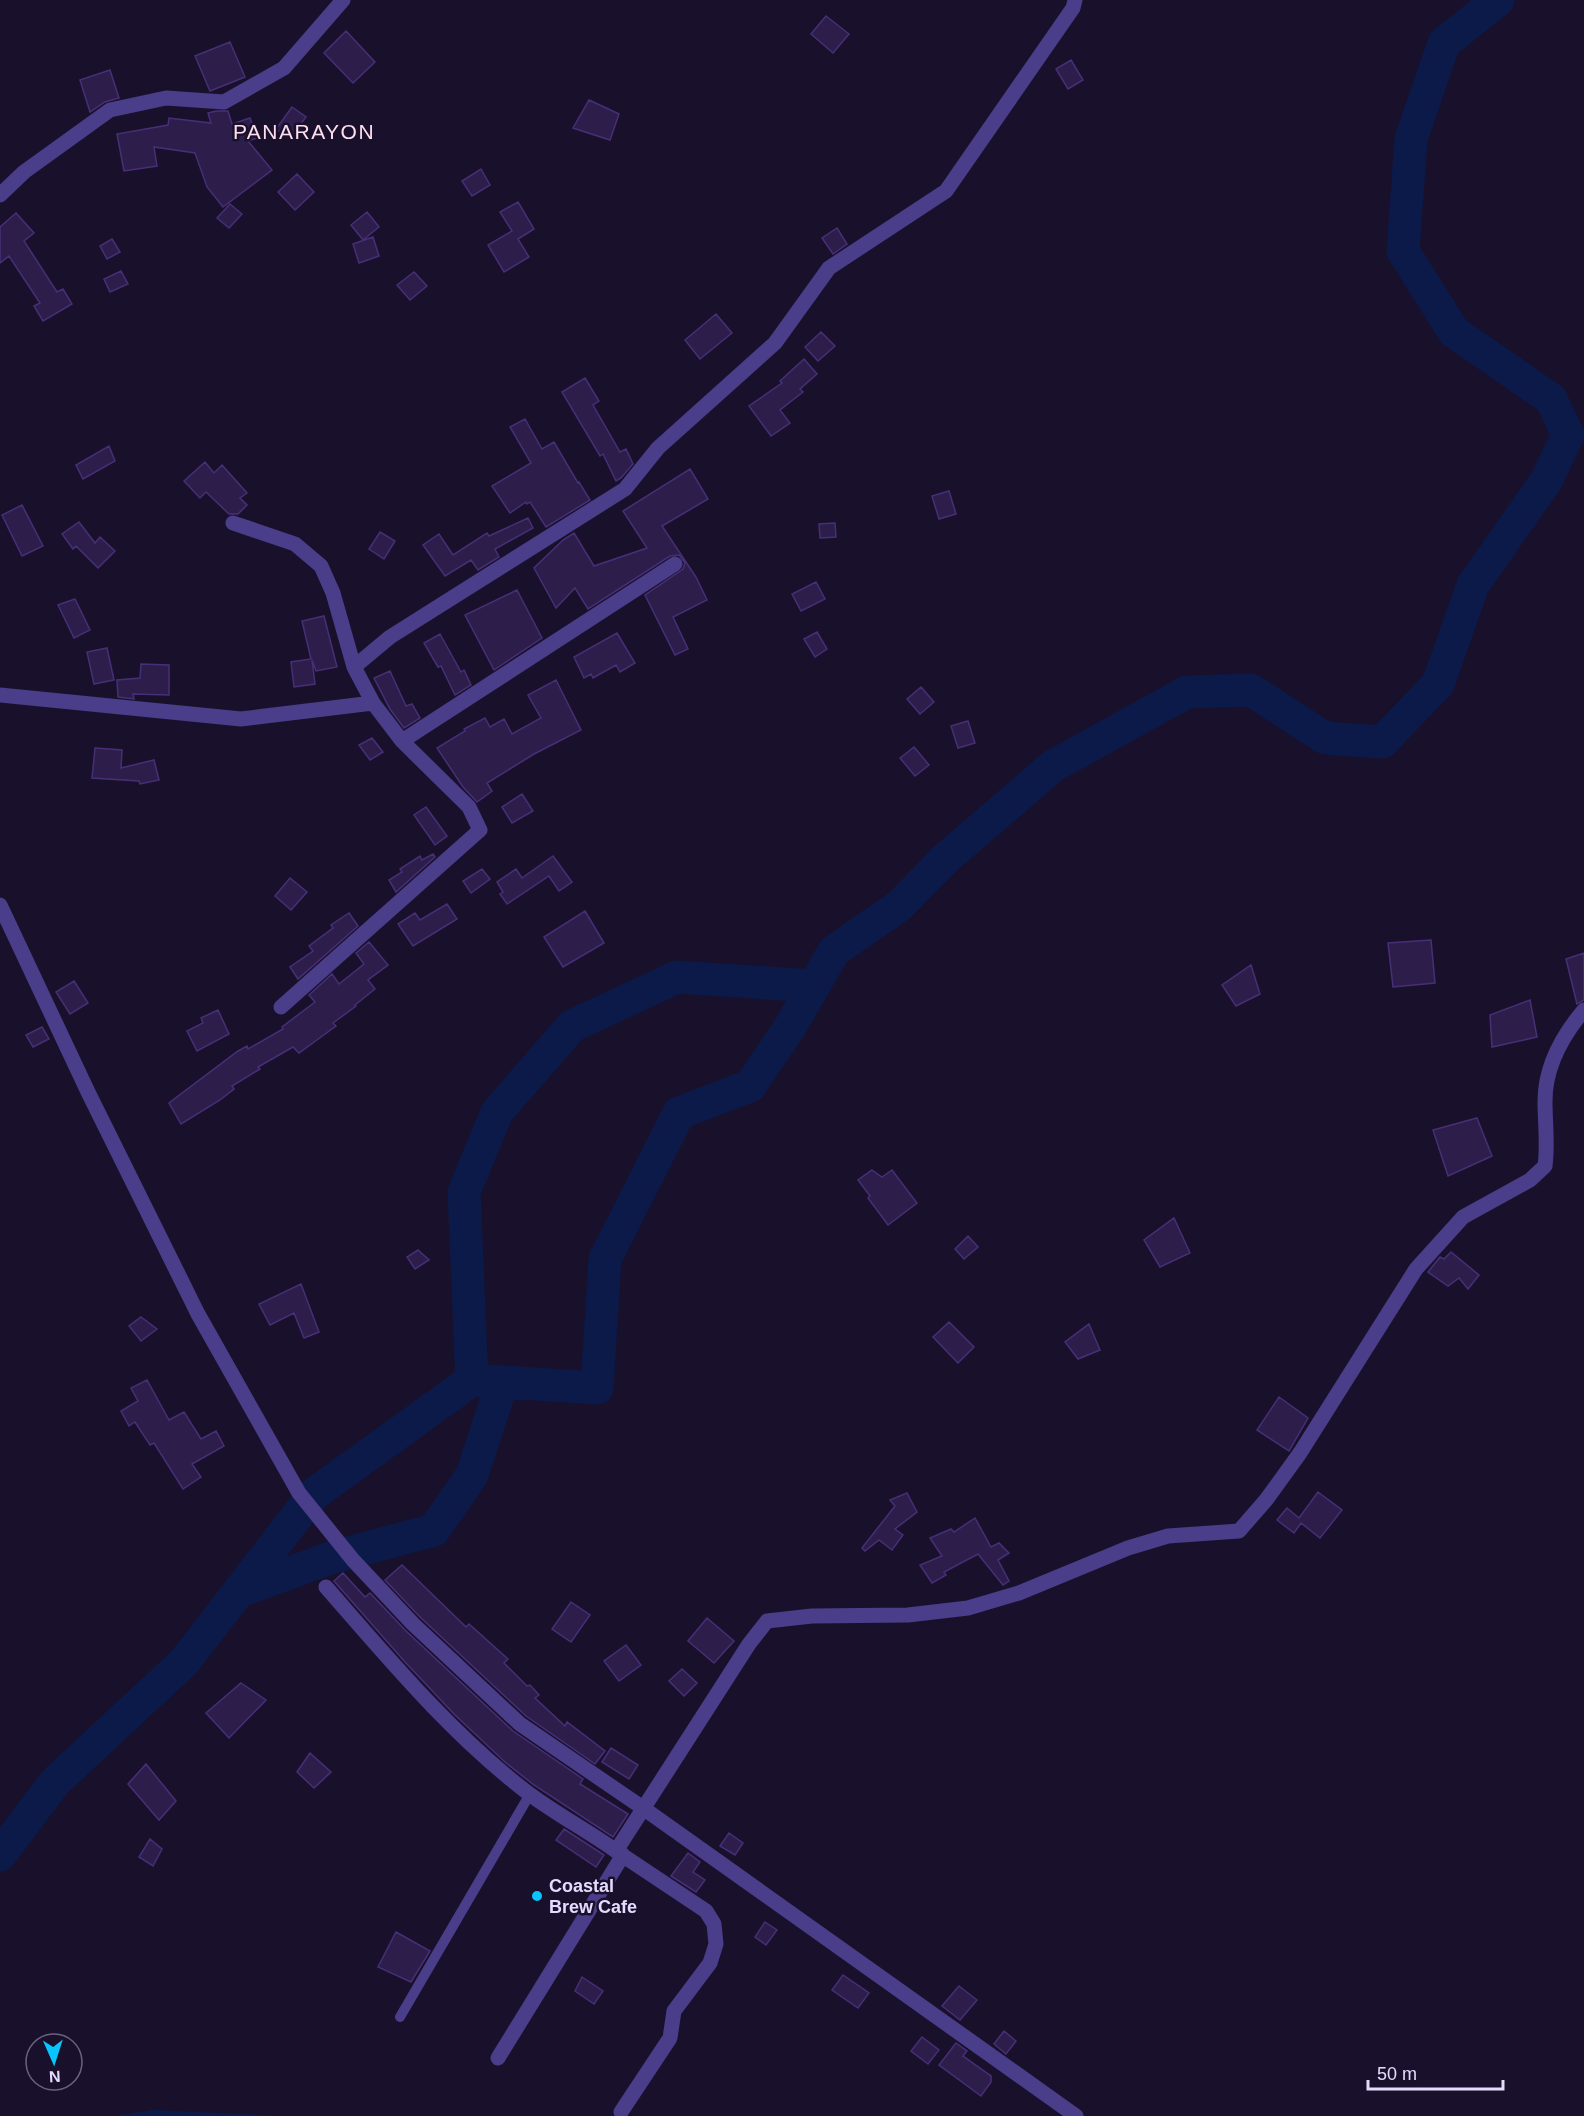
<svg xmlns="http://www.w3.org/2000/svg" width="1584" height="2116" font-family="Helvetica,sans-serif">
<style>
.water{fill:#0b1a49}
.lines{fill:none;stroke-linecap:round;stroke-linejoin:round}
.river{stroke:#0b1a49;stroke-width:33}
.building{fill:#2d1d4b;stroke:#472f77;stroke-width:1.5}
.lane{stroke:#4a3d89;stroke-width:10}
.street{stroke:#4a3d89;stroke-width:15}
.poi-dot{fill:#09c4fd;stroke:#19112b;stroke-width:2}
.labels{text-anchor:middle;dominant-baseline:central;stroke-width:5;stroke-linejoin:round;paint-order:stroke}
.poi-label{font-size:18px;font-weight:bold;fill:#e4dbff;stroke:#19112b;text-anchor:start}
.quarter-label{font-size:21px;letter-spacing:1.5px;fill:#fde;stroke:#19112b}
</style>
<rect width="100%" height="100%" fill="#19112b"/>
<path class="water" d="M152,2110L287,2116H114Z"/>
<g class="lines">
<path class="river" d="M472,1380L464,1192L497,1112L572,1026L677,977L813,986
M240,1591L333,1557L434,1530L472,1475L502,1383L523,1384
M0,1855L55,1782L184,1662L314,1494L472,1380L597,1388L605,1259L679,1113L750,1086L790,1027L834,951L899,906L945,859L1053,766L1187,692L1251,690L1325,738L1382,742L1438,684L1473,585L1546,481L1568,435L1551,399L1454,332L1403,251L1411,139L1444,43L1498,0"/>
</g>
<path class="building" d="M826,16L849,34L833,53L811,34Z
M346,31L375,62L353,83L324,53Z
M230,42L245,77L210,91L195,56Z
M1071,60L1083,80L1068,89L1056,69Z
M110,70L119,98L105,102L90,112L80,80Z
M589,100L619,114L610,140L573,128Z
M292,107L306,117L290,139L276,129Z
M216,111H228L232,124L250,118L257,138L248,141L272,170L223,207L207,187L195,153L154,147L157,166L124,171L117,134L168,125L169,118L211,123L208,113Z
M481,169L490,185L472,196L462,181Z
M297,174L314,192L295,210L278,192Z
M518,202L534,229L518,239L529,257L504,272L488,245L512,231L500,212Z
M230,204L242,214L229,228L217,218Z
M367,212L379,227L363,240L351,225Z
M16,213L34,233L24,241L57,292L63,289L72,304L43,321L34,306L40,303L9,256L0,263V227Z
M837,228L847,244L833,254L822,238Z
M373,237L379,256L359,263L353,244Z
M112,239L120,252L107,259L100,246Z
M121,271L128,284L110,292L104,279Z
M414,272L427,286L410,300L397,285Z
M716,314L732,333L700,359L685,340Z
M821,332L835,346L818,361L805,347Z
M804,359L817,374L800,389L803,392L780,410L790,423L771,436L749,406L782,383L780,381Z
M585,378L599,401L593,405L620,452L626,449L633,464L621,478L616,481L603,454L600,456L562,392Z
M525,419L542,449L554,442L578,483L579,482L590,500L546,527L530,502L527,504L526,502L510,513L492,486L531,463L510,427Z
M109,446L115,461L83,479L76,465Z
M205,462L214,473L222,465L247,493L240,498L247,505L238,514H229L206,492L200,498L184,481Z
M690,469L708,499L662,526L696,577L707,600L673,617L688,649L675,655L645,595L683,569L685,563L679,555L670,556L588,609L575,588L556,608L534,568L563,540L574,533L594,566L647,548L623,511Z
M949,491L956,514L939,519L932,496Z
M22,505L43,546L22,556L2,515Z
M528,518L533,528L495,549L499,557L478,570L471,560L445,576L423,545L439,534L453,555L487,533L489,536Z
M79,522L95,543L100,537L115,551L98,568L76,546L73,549L62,534Z
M835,523L836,537L820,538L819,524Z
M380,532L395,541L384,559L369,549Z
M816,582L825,599L801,611L792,594Z
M517,590L542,638L494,670L465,615Z
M75,599L90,630L74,638L58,605Z
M324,616L337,667L316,671L312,660L315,684L294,687L291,662L311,659L302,621Z
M817,632L827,649L815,657L804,639Z
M617,633L635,663L620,672L616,665L593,678L591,674L584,678L574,657Z
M440,634L461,672L464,670L471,685L455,695L441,666L438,667L424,643Z
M107,648L114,680L94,684L87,652Z
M141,664L169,665V695L133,694L134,699L118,697L117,680L140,678Z
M390,671L406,706L412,704L420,718L404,728L390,709L374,678Z
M556,680L581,730L534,754L487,783L492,791L477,802L463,787L437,748L465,731L464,729L485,718L490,727L504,719L512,734L541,718L528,695Z
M921,687L934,702L920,714L907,699Z
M968,721L975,743L958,748L951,726Z
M372,738L383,752L370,760L359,745Z
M914,747L929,765L915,776L900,758Z
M95,748L122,750L121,768L154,760L159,780L140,784L139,781L92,778Z
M522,794L533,811L512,823L502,807Z
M426,807L447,836L435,845L414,815Z
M433,854L435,857L396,892L389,880L402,872L400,869L420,856L422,860Z
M553,856L572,882L559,891L549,876L507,904L500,894L503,892L497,882L516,869L522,878Z
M482,869L490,879L471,893L463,881Z
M290,878L307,892L291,910L275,896Z
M447,904L457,919L413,946L398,924L415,913L420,920Z
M585,911L604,943L563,967L544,937Z
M349,913L358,926L298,979L290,967L313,951L309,946L333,928L331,925Z
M1431,940L1435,983L1393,987L1388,943Z
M369,942L388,965L368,980L375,989L355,1005L356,1006L333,1023L336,1026L299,1053L293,1047L258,1067L260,1069L232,1086L234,1089L220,1100L181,1124L169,1103L238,1051L247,1046L248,1049L283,1029L282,1027L315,1002L309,995L332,974L339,984L364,964L356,953Z
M1584,953V1000L1577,1004L1566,959Z
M1251,965L1260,994L1236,1006L1222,985Z
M74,981L88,1003L70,1014L56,992Z
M1530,1000L1537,1037L1492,1047L1490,1015Z
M218,1010L229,1034L197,1051L187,1031L203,1023L201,1018Z
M42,1027L49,1039L33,1047L26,1035Z
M1477,1118L1492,1156L1448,1176L1433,1130Z
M872,1170L882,1177L892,1170L917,1203L888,1225L868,1198L870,1196L858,1180Z
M1174,1218L1190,1253L1160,1267L1144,1240Z
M968,1236L978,1247L964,1259L955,1249Z
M418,1250L429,1260L415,1269L407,1257Z
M1451,1252L1479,1275L1468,1289L1459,1278L1448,1286L1428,1272L1440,1257L1444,1259Z
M301,1284L319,1332L304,1338L294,1313L270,1325L259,1304Z
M141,1317L157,1329L141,1341L129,1326Z
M949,1322L974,1347L958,1363L933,1337Z
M1089,1324L1100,1350L1078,1359L1065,1342Z
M147,1380L169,1420L184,1412L201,1439L216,1431L224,1446L192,1464L201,1477L183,1489L154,1443L150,1445L135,1422L129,1426L121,1411L138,1401L131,1388Z
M1279,1397L1308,1418L1289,1451L1257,1430Z
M1318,1492L1342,1510L1320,1538L1301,1523L1294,1533L1277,1520L1287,1508L1299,1518Z
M907,1493L917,1512L895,1529L903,1535L892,1550L879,1540L865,1551L862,1548L895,1506L890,1500Z
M975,1518L991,1547L999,1543L1009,1553L998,1560L1009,1581L1003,1585L978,1554L944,1572L946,1575L932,1583L920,1565L942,1556L930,1538L951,1529L954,1532Z
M402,1565L466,1627L469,1624L508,1659L504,1663L527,1686L530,1685L539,1695L535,1698L565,1726L567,1722L605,1751L595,1764L526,1716L420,1617L385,1580Z
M343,1573L365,1597L370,1593L406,1631L513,1731L583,1779L580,1784L628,1814L613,1837L534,1785L506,1763L454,1714L405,1662L334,1581Z
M571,1602L590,1615L571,1642L552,1629Z
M707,1618L734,1641L714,1663L688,1641Z
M626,1645L641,1665L619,1681L604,1661Z
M682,1669L697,1683L684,1696L669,1681Z
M241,1683L266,1700L229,1738L206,1713Z
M611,1748L638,1765L629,1779L602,1762Z
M310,1753L331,1772L314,1788L297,1772Z
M146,1764L176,1801L159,1820L128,1784Z
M564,1829L604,1855L596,1867L556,1840Z
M729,1833L743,1843L735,1855L720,1846Z
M150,1839L162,1849L153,1866L139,1857Z
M688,1853L700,1862L693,1872L705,1880L696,1892L671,1876Z
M765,1922L777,1930L766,1945L755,1937Z
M396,1932L430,1951L411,1982L378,1967Z
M843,1975L869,1993L858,2008L832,1990Z
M582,1977L603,1991L594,2004L575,1991Z
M959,1986L977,2000L960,2020L942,2006Z
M1004,2031L1016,2041L1006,2054L994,2044Z
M922,2037L939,2050L928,2064L911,2051Z
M956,2043L967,2051L963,2056L991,2076V2082L981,2096L939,2065Z"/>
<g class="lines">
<path class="lane" d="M400,2017L530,1794"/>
<path class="street" d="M0,195L24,172L110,110L166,98L224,102L284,68L343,0
M233,523L295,544L321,566L333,593L354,667
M0,695L241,719L373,703
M402,741L675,564
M0,905L88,1092L198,1314L299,1493L353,1560L413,1624L520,1724L643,1808L1076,2116
M281,1007L480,830L469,807L402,741L373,703L354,667L390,637L625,489L658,448L775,343L829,268L946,191L1073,8L1075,0
M326,1587C389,1659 451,1734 528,1793C556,1814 588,1831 616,1851
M498,2058L623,1855
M621,2112L670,2038L674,2011L710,1963L716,1944L714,1924L706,1911L616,1851L749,1644L767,1621L812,1616L908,1615L968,1608L1019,1593L1128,1548L1168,1536L1239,1531L1266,1500L1300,1453L1416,1269L1463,1217L1530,1180L1545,1166C1548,1144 1545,1123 1545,1101C1545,1066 1562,1036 1584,1010"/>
</g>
<circle class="poi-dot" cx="537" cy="1896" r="6"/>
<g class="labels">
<g class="poi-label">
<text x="549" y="1886">Coastal<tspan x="549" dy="21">Brew Cafe</tspan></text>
</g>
<g class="quarter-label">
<text x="304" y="131">PANARAYON</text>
</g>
</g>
<g transform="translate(54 2062) rotate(177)"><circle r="28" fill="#19112b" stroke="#6a6280" stroke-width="1.5"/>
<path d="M0-4.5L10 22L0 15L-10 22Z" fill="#09c4fd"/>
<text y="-9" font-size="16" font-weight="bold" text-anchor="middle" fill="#e4dbff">N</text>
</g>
<path d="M1368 2080v9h135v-9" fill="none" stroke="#e4dbff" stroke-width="3"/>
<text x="1377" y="2080" font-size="18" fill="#e4dbff" stroke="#19112b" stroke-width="4.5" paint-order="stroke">50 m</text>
</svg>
